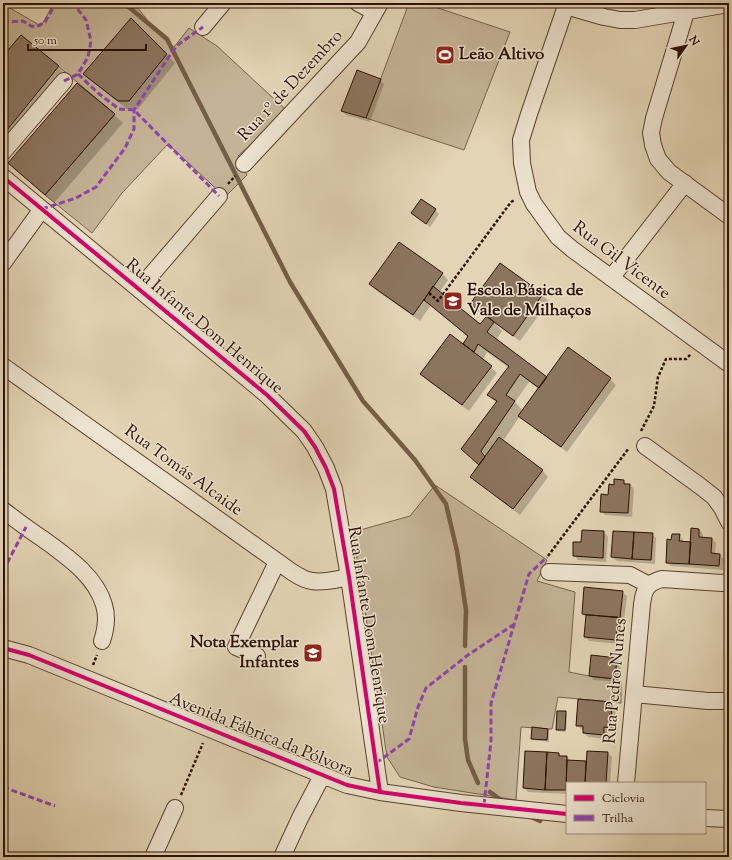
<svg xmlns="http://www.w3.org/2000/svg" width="732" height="860" font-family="'Sorts Mill Goudy',serif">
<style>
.green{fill:#c4b396;stroke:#78614b}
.shadow{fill:#0003;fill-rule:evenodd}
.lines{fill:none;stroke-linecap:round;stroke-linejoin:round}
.stream{stroke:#755d47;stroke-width:4.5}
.building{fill:#8c755e;stroke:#2d0f00}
.minor-casing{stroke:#5a402d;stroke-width:18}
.path{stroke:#2d0f00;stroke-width:2.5;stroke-dasharray:3 2;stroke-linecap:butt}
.minor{stroke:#ede3cf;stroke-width:16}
.quiet{stroke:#8e44ad;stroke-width:3;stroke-dasharray:6 3;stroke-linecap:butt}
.cycleway-casing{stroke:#ede3cf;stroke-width:6}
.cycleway{stroke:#d6006c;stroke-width:4}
.labels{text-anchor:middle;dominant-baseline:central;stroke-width:3;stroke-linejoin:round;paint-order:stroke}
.poi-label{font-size:17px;font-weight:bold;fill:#2d0f00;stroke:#ede3cf;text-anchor:start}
.street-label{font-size:17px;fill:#2d0f00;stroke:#ede3cf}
</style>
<rect width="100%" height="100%" fill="#e3d4b5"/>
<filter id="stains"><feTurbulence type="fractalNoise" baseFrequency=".005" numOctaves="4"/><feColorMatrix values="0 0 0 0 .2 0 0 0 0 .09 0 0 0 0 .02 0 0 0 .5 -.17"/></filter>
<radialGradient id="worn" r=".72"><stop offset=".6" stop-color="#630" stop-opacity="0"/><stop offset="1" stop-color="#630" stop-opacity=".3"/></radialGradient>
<path class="green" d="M54,3H134L148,21L174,47L189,28L217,46L287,111L238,156L247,175L225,197L168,144L122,193L92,233L45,195L115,114L21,35L3,56V4L41,26Z
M409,3H423L510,32L464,150L366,118Z
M435,485L547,560L537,581L575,592L569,672L589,676L615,679L621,681V703L558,697L552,729L521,727L516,800L434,787L400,777L387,757L353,532L410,516Z"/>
<path class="shadow" d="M131,20L175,63L138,109H127L93,82L84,74Z
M21,36L58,67L67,76L3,154V58Z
M380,80L384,84L370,122L346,115L342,111Z
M114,115L123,123L54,203L18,172Z
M435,210L439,214L430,227L417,217L412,213Z
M500,264L542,295L549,301L520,341L497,325V326L502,331L496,340L547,378L610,379L616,385L567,452L526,422L520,416L503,441L542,470L548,477L520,515L478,483L472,477L480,466L462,449L497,403L488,395L509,368L487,352L483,360L497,373L469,411L427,380L421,374L463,345L468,337L431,305L420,321L377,291L370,284L442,273L448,280L439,293L480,325L487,317L478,310L471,304ZM529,382L539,389L523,411L515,402ZM479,447L487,457L485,458L477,448Z
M623,481L627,485H630L634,489L632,517L605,515L601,511L609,496L615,486Z
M699,529L703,534V538L712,539L716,543L715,554L720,555L724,559L723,570L671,566L667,562L679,535L683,540V542L692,543Z
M604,532L608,537L606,562L578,560L574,555L582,543Z
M652,534L656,538L655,564L617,561L612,557Z
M622,592L627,596L624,621H622L620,644L589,641L585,637L587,618L583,614Z
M616,659L621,663L619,682L594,680L590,676Z
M579,701L612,703L616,707L614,731H608L607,739L588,737L584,733V730H582L577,725Z
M566,712L567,714L566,732L558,731L557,729Z
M548,729L549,731V742L534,740L532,739Z
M526,752L559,754L562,757H567L571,761L587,762L608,753L612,757L610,783H567V794L528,792L524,788Z"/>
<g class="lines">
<path class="stream" d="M124,3L167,39L290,282L363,401L415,460L446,504L457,551L466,610L465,646
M465,667V739L468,760L478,783
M490,792L501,800
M531,817L540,821"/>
</g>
<path class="building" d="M131,18L167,54L129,101H118L83,74Z
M21,35L59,66L3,135V56Z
M357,70L381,79L366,118L341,111Z
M77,83L115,114L45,195L8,163Z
M421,199L436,209L426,224L411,213Z
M399,242L443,273L413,315L369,284Z
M500,263L543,294L513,336L470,304Z
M433,286L480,324L487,316L494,322L487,332L547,377L539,388L520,374L506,395L515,401L481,451L485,457L479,465L461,449L497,401L487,395L509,366L478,344L474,352L463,344L468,336L424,300Z
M450,334L492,366L462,405L420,374Z
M568,347L611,378L561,447L518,416Z
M499,437L543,470L513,509L470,477Z
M614,479L624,480V484H630L628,513L600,512L601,494L608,495L609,484L614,485Z
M691,528L699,529V537L712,538L711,553L720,554L719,566L689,564Z
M582,530L604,531L603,558L573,556V542H581Z
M613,531L634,532L632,559L611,557Z
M634,532L653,533L651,560L632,559Z
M672,534H680L679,541L691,542L689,564L666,563L667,539L671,540Z
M584,587L623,591L620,618L582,614Z
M586,615L618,617L616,640L584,637Z
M591,655L617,658L615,679L589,676Z
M578,699L612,702L611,728L604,727V735L583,733V726H576Z
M557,711H566L565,730H556Z
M532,727L548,729L547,740L531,739Z
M525,751L547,752L545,790L523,788Z
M587,751L608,752L606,783H585Z
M547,752L559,753V756H567L566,790H545Z
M567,760L586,761L585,783H567V790H566Z"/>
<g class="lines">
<defs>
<path id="minor" d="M358,3L375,12
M567,3L529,114L521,140L522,163L528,192L534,204L558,237L572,249L729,364
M566,6L604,17L620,20H635L729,4
M686,12L654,118L651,133L653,145L658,159L669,172L729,216
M203,27L223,3
M3,152L64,81
M244,164L358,42L380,3
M3,177L267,395L304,431L315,447L326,468L334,489L349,577L380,792
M3,263L42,209
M611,278L685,183
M139,289L219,196
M3,366L292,572C298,576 305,580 312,581C324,583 338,579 349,577
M645,446L700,486L714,497L722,508L729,522
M3,510C16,520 29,530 43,539C66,556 96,576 104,605C108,618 106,629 102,641
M549,572L630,575L649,585
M3,648L29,655L347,785L380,792L461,803L567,814
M257,656L236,647L277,562
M634,694L708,701H729
M626,783L642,604C644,589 647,583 662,579L722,583L729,582
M705,818L729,819
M153,857L175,808
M282,857L300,818L322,776"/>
</defs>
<use href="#minor" class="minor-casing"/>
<path class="path" d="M228,184L235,176
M429,293L438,301L511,202L515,200
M641,431L654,406L658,377L666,359H686L691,354
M548,556L629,448
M93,665L97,655
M181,795L203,743"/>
<use href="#minor" class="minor"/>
<path class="quiet" d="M3,23L6,22L23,21L31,26L36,27L45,22L56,3
M78,74L98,93L119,109L134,110L219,196
M64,81L78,74L88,57L91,41L86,20L73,3
M42,209L76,198L96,187L125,148L134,129V110L172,52L179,44L203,27
M3,571L26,527
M376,763L409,739L418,707L426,688L468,655L513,625
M3,787L55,806
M484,805L491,741V703L529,574L547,557"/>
<defs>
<path id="cycleway" d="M3,177L267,395L304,431L315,447L326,468L334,489L349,577L380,792
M3,648L29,655L347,785L380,792L461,803L567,814"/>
</defs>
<use href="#cycleway" class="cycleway-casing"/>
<use href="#cycleway" class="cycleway"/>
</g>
<defs>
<symbol id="stadium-square" viewBox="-11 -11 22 22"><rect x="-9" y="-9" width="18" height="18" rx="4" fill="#8f2418" stroke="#ede3cf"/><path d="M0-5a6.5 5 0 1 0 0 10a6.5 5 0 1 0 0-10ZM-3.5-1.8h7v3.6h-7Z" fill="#fff"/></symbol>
<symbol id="school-square" viewBox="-11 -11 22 22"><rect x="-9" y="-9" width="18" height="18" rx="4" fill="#8f2418" stroke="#ede3cf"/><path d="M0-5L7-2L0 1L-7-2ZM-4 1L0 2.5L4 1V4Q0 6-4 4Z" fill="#fff"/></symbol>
</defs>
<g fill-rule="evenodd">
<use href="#stadium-square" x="434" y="44" width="22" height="22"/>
<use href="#school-square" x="442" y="290" width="22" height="22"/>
<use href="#school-square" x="302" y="642" width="22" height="22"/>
</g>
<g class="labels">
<g class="poi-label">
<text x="459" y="55">Leão Altivo</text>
<text x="467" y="291">Escola Básica de<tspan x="467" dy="20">Vale de Milhaços</tspan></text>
<text x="299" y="643" text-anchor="end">Nota Exemplar<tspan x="299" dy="20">Infantes</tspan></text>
</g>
<g class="street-label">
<text transform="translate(291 86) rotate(-47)">Rua 1º de Dezembro</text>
<text transform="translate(621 261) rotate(37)">Rua Gil Vicente</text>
<text transform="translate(204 327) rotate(40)">Rua Infante Dom Henrique</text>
<text transform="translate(183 471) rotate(36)">Rua Tomás Alcaide</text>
<text transform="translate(368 625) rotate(81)">Rua Infante Dom Henrique</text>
<text transform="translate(616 681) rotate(-85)">Rua Pedro Nunes</text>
<text transform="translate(261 735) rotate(22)">Avenida Fábrica da Pólvora</text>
</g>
</g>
<rect width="732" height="860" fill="none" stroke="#e3d4b5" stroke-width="16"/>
<rect x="4" y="4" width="724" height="852" fill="none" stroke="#2d0f00" stroke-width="2"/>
<rect x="8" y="8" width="716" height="844" fill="none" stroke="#2d0f00"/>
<rect x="566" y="782" width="140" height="52" fill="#ede3cf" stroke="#a08e7c"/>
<rect x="574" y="795" width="20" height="6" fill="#d6006c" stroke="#a08e7c"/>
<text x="602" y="802" font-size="12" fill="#2d0f00">Ciclovia</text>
<rect x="574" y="815" width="20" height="6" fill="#8e44ad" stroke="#a08e7c"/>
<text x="602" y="822" font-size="12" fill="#2d0f00">Trilha</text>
<g transform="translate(686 46) rotate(57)" stroke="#ede3cf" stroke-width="3" paint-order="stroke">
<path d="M0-3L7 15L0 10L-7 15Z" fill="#2d0f00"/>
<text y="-6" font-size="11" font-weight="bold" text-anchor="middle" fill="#2d0f00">N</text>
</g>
<path d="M28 44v6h118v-6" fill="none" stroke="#2d0f00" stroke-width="2"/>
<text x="34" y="44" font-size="12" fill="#2d0f00" stroke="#ede3cf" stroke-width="3" paint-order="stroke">50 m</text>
<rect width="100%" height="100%" filter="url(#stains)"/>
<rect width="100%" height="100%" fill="url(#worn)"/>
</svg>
